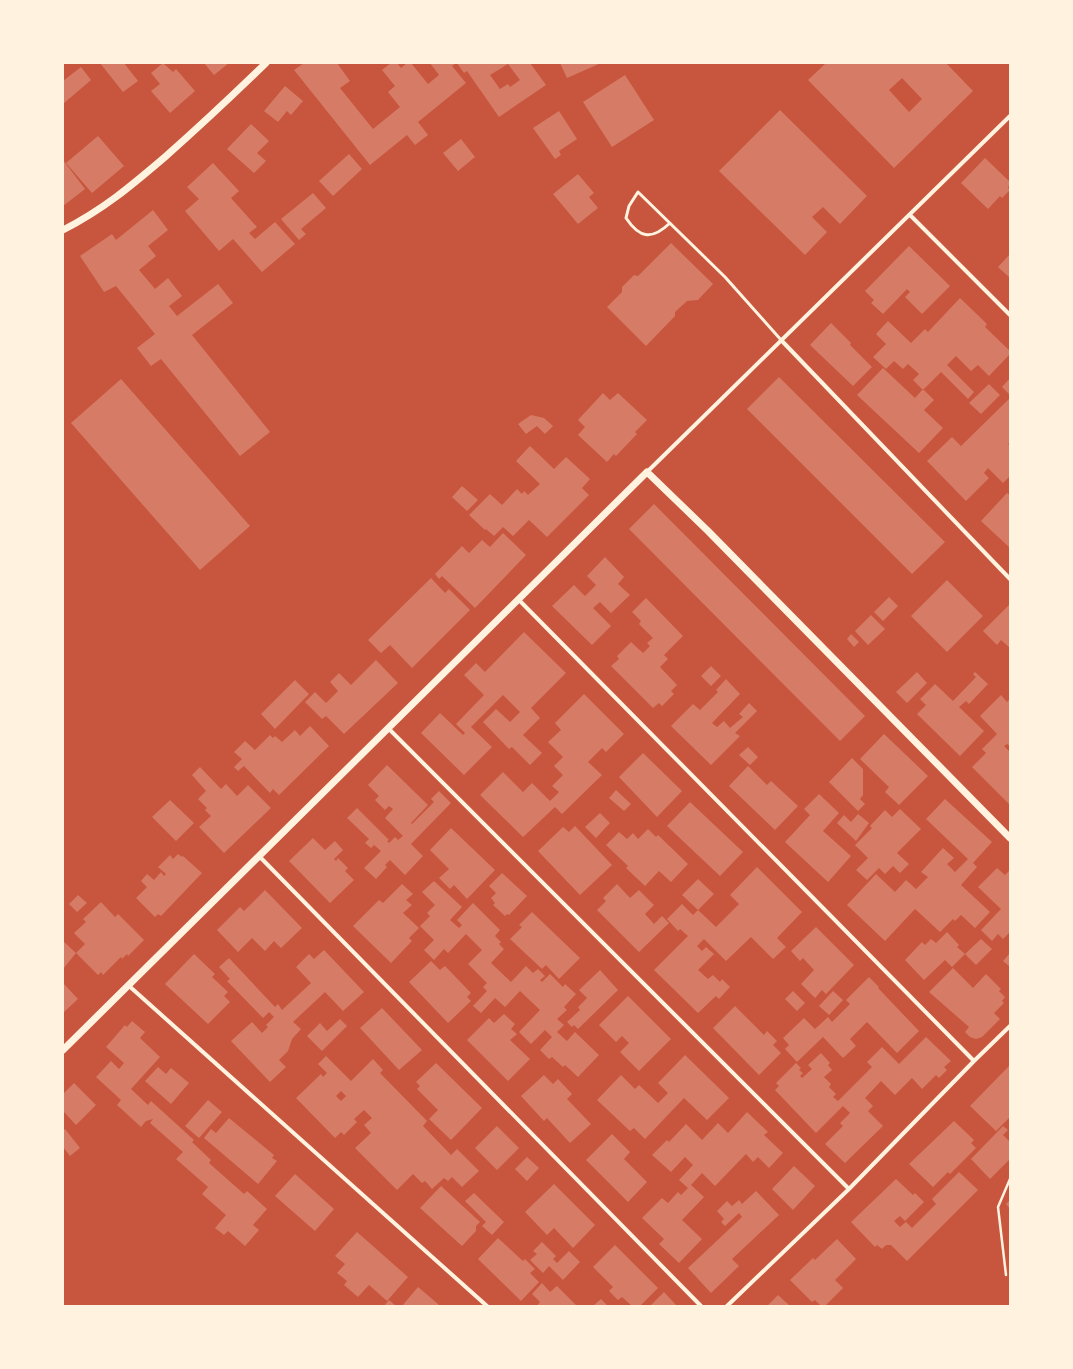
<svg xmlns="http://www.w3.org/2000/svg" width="1073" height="1369" font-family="'PT Sans Narrow',sans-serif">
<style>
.building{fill:#d67c66;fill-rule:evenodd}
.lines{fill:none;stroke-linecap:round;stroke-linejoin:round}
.path{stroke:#fff3e0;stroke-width:2.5}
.service{stroke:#fff3e0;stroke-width:3}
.minor{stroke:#fff3e0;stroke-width:4}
.tertiary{stroke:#fff3e0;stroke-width:7}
</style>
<rect width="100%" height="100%" fill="#c8553d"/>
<path class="building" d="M100,63H124L138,81L123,92Z
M163,63L173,72L176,69L195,91L170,113L151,91L160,84L151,73Z
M204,63H229L214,75Z
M304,63H337L350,81L340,88L373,129L400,107L388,92L395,86L382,70L391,63H397L401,68L407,63H411L428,84L439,75L430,63H456L452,66L466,83L418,122L428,135L415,145L407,135L370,165L294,70Z
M457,63H530L546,85L499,117L467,71L464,73ZM508,64L520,80L510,87L508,84L500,89L490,75Z
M560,63H601L567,78Z
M826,63H946L973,91L894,168L808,80ZM902,78L922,99L909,112L889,90Z
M81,67L91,80L63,104V81Z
M625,75L654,120L612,147L583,102Z
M285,86L303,101L291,115L287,111L278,122L264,111Z
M780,110L867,196L840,224L823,207L812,217L827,232L805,255L719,171Z
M559,111L577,139L559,151L561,155L555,159L533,128Z
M251,124L269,141L257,153L266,161L254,173L227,149Z
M98,136L124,166L92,193L66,163Z
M461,139L475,157L458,171L443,153Z
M349,154L362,169L333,196L319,181Z
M985,158L1010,182L1008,188L1010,190L1002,198L1000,196L988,209L961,183Z
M63,160L85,189L63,206Z
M213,163L239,191L231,198L257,227L249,233L255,239L275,222L295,244L262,272L233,239L219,251L185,211L199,199L187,187Z
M578,174L594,193L589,197L598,208L578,224L553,194Z
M313,193L326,208L301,229L306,234L299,240L281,219Z
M153,210L168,230L148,246L156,256L139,270L155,289L168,278L182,296L169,306L177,316L218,284L233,303L192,335L270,432L240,456L161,359L151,366L137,348L155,334L116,286L104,292L80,256L112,234L116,240Z
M671,243L713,284L698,300L687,301L675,312V316L646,346L607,307L622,292V287L634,275L638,276Z
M909,246L950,286L922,314L905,297L910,292L907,289L883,314L871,303L874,300L865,291Z
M1010,254V278L998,267Z
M960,298L987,324L985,327L1010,351V354L989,376L978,365L971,371L956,356L947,365L974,392L968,399L941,372L923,390L913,380L919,374L908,364L903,369L894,361L886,369L873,357L886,344L876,334L888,321L911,343L925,329L928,332Z
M831,323L851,343L850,345L872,367L853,386L810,345Z
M883,368L915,398L923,389L934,400L924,410L943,428L919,453L857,395Z
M779,377L945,542L912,574L747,409Z
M1010,378V395L1002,387Z
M121,379L250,526L200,570L71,423Z
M989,384L1000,395L981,414L969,403Z
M603,393L610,400L618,393L647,420L635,432L637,434L616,456L614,454L607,462L578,435L585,427L578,420Z
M1010,398V442L1008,444L1010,446V476L1003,483L988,468L984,473L989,478L966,501L927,461L952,437L961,446Z
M531,415L544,418L553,426L545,434L537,426L526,434L518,424Z
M530,446L554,469L566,457L590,479L582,488L589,495L547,537L529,520L513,536L503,527L494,536L486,529L485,530L469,515L490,494L502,505L517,489L522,494L524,491L528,495L540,484L516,461Z
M462,486L478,500L467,511L452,497Z
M1007,493L1010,495V548L981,521Z
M654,504L865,716L840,741L629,529Z
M503,533L526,555L475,608L442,576L439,579L435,574L462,546L469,553L482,540L490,547Z
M605,557L624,577L618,584L630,595L611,613L600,602L593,608L611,626L592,645L552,606L574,585L585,596L596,585L587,576Z
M431,578L445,593L449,589L470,610L412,668L390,645L381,653L368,640Z
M947,580L983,616L947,652L911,616Z
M889,597L898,606L883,621L874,612Z
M646,598L683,636L664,655L668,659L660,667L677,685L671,691L674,694L662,706L659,703L653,708L611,666L619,659L617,656L631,642L643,653L650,646L647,643L653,638L639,624L641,621L632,612Z
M1010,604V648L1001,640L997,645L983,631Z
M871,615L885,629L868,645L855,631Z
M524,632L566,673L531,708L540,718L523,735L542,753L530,765L512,747L509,749L483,722L496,709L510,722L520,712L503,695L471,727L492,747L464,775L421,733L440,713L463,735L465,733L456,724L484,695L464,675L476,663L485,672Z
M851,634L859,642L854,647L847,639Z
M376,660L398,683L344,734L326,716L322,719L305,702L315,692L326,703L338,691L330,682L339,673L351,685Z
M711,666L721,676L711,686L701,676Z
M917,672L927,683L907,703L896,692Z
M975,672L988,684L969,704L966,701L959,707L984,731L960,756L917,714L926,705L920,699L935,684L953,701L976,677L973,674Z
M726,679L740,694L712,723L717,727L724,721L730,728L743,717L739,714L749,703L757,711L735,733L740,736L711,765L671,726L693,704L700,710L718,692L716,690Z
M295,680L309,694L275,729L261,714Z
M584,694L624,734L606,752L602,748L588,762L602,775L562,814L555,807L523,837L480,795L503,772L523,792L532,783L550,801L559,792L552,786L563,775L554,766L563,757L548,742L561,730L555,723Z
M1001,695L1007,702L1010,699V746L1007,744L1004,746L1010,752V805L972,767L986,753L982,749L997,734L980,716Z
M310,726L329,746L279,795L273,789L270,793L244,766L238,771L234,767L242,759L234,752L245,741L255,750L270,735L273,738L275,736L282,742L295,730L300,736Z
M884,734L928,776L899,805L885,792L889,787L860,759Z
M748,747L758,757L750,765L739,755Z
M643,753L682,791L657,817L619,777Z
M852,758L863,769V795L860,799L865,804L858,811L829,782Z
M387,765L428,805L411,823L412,824L434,802L431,799L439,791L451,803L411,844L423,856L405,875L390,860L385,865L387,867L376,879L364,868L381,851L374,845L371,848L365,843L369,839L347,818L357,808L389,840L387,841L389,843L395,837L398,840L403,836L385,818L393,809L389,806L385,810L375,800L379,796L368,785Z
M748,766L767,785L771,781L798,806L775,830L729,786Z
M200,767L221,789L226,784L237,796L248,785L271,808L224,853L199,827L211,816L205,810L207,808L198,799L206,791L192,775Z
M616,790L631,804L624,811L609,798Z
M819,794L839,813L823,831L851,856L828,882L785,842L810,815L804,809Z
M945,799L992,842L973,863L977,867L961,885L990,912L975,928L961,915L955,921L953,919L940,932L915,909L885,941L847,905L876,874L895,892L906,880L916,889L928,877L921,872L943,848L954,858L947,864L955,872L968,859L926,819Z
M170,800L194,823L176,841L152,817Z
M690,802L743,852L720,876L667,826Z
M900,809L921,829L897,853L909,864L900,873L893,866L885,874L879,868L867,880L856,870L868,858L855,845L872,828L870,826L885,810L892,817Z
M600,813L610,823L596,838L585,827Z
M858,814L869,823L856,841L837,823L844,815L851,822Z
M575,826L612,865L580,895L538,851L563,827L569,832Z
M451,828L495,870L467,899L454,885L450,889L439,878L449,869L430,850Z
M648,829L656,837L658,835L688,864L671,882L659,871L645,886L626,868L628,866L606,845L619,832L627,839L633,833L638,839Z
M313,838L325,850L335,841L343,850L334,859L336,861L338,858L348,868L345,871L354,880L330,903L289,861Z
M178,854L182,857L183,856L202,873L161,916L158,914L155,917L136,898L147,887L141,881L147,874L154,880L161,872L164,876L166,874L158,867L170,855L173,859Z
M757,867L802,912L777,938L786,947L773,959L751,937L726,961L704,939L697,946L702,951L706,947L714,954L698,970L708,979L713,975L720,982L722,979L730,987L719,999L716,996L698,1013L654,970L688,936L680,929L678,931L667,919L682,904L693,915L698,910L682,895L698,879L714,894L698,910L716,927L739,904L730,895Z
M997,868L1005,875L1010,870V932L1003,939L998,934L992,941L981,930L1001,909L978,887Z
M502,873L527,896L509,915L507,914L505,916L493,905L495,903L491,898L496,893L489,886Z
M434,881L462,907L450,920L459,928L462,925L457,920L473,903L500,930L495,936L501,942L499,944L504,949L491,963L511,982L526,966L533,973L538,969L545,976L540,980L542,982L550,974L563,987L565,984L576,994L564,1007L567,1010L557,1019L564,1025L557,1032L567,1041L575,1032L599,1055L578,1077L565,1065L563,1067L552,1057L549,1059L540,1050L552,1037L545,1030L531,1044L519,1032L540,1010L520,991L505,1007L495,998L481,1013L473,1006L487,991L483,987L487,983L468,964L482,950L466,934L448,953L444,949L434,960L424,950L434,940L420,926L430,916L427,913L435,905L422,892Z
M402,884L413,894L406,900L412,905L403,913L419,928L409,938L412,941L391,963L353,926L379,900L383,903Z
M617,884L630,898L639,890L654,905L645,914L654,924L662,916L669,923L639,952L597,910L606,901L603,898Z
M265,890L302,928L281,948L274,941L265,951L252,938L238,952L217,930L240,907L244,911Z
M78,895L87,903L77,912L69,904Z
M101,902L115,917L118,914L144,940L128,956L127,954L122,959L121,957L103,975L101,972L98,975L76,953L63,969V941L76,953L85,944L74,933L86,922L83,919Z
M532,912L580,958L559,979L546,965L542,969L510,939L522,927L519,925Z
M816,927L854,965L826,994L822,990L815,998L801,984L814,970L803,958L800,961L791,951Z
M947,932L959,945L957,947L965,954L952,967L945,960L924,980L905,960L922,942L925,945L931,939L936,943Z
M981,939L992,949L976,965L965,954Z
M324,950L364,992L343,1011L325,992L293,1022L301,1029L292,1039L288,1051L279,1060L286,1067L270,1082L231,1041L252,1022L262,1033L268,1027L266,1025L274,1017L269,1012L263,1018L227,981L230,979L219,967L229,958L275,1007L278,1004L282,1010L311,983L296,967L309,954L314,959Z
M1010,953V967L1003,961Z
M194,954L215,974L212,977L228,992L224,996L230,1002L208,1024L165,984Z
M431,961L440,970L445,966L471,993L467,997L471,1001L448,1023L409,982Z
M953,968L973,988L986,974L1001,989L999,991L1005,997L1002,1001L1004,1003L994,1013L1000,1019L982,1037L976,1039L970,1037L965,1032L969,1027L929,992Z
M600,970L618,990L578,1029L574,1025L572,1027L567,1022L580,1010L578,1007L587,998L579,990Z
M869,977L879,987L878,988L919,1031L897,1053L867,1022L850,1039L856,1046L843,1058L823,1037L797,1062L785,1049L789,1045L783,1038L804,1018L815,1029L828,1017L832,1022L850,1004L846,1000Z
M63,983L78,999L63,1013Z
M793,991L805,1003L797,1011L785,999Z
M833,991L843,1000L829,1015L819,1006Z
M628,996L671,1039L639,1071L620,1052L629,1043L622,1036L616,1042L599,1025Z
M735,1006L764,1035L767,1031L777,1041L773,1045L781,1053L759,1075L713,1028Z
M382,1008L422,1050L399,1070L360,1028Z
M504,1014L515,1024L511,1029L517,1034L510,1040L530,1059L508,1081L467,1040L489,1018L494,1023Z
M340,1019L347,1026L322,1051L307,1036L320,1023L327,1031Z
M132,1021L145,1032L140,1038L160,1057L131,1089L148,1105L151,1101L194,1140L192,1142L211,1160L209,1163L244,1194L247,1191L267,1209L253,1225L259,1230L245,1246L228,1231L224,1235L215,1228L226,1215L202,1194L208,1187L176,1159L183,1152L150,1123L153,1119L146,1121L141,1127L117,1105L121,1100L96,1077L111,1061L119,1069L124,1063L106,1047L125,1025L127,1027Z
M926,1037L951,1061L944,1067L947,1070L939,1078L936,1075L922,1089L912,1078L895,1095L881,1081L865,1098L873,1106L868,1111L883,1126L845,1163L825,1144L843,1126L840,1123L850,1113L843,1106L816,1133L775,1090L779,1086L776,1083L796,1063L801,1068L799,1070L803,1073L800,1076L802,1078L812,1069L808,1065L821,1053L830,1063L828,1065L832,1070L824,1077L831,1084L829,1087L836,1094L833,1097L838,1101L872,1067L867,1062L882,1047L899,1064Z
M685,1055L729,1098L707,1120L684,1098L645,1139L634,1128L630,1131L597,1100L621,1075L635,1089L639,1085L658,1103L668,1093L658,1083Z
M326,1056L351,1081L373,1059L383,1070L380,1073L427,1121L423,1126L451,1155L457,1149L479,1171L462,1187L452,1177L448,1181L444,1178L432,1189L425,1181L422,1183L413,1174L397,1190L355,1148L371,1133L364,1125L372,1118L364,1110L354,1119L357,1122L344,1135L341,1132L335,1138L296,1098L321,1074L323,1077L327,1073L318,1064ZM341,1091L346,1096L341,1101L336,1096Z
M436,1063L482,1108L451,1140L429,1119L438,1110L417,1089L420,1086L416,1082Z
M1010,1065V1117L996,1131L970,1106Z
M158,1067L166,1074L171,1068L189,1083L171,1104L145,1081Z
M544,1075L553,1084L558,1079L572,1094L567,1099L591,1124L570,1143L547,1118L544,1121L521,1096Z
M74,1083L96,1105L76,1125L63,1111V1094Z
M208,1100L222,1112L199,1138L185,1126Z
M747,1112L768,1132L764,1135L783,1153L769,1168L758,1157L753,1162L746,1154L715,1186L702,1173L691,1185L704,1197L682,1220L702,1239L679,1263L659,1244L664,1239L642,1218L662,1198L668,1203L678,1192L681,1195L688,1188L679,1180L693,1165L685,1157L671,1172L652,1155L667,1140L669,1142L686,1124L702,1140L718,1123L728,1133Z
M229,1118L274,1155L272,1158L277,1161L258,1184L204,1138L211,1129L216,1133Z
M954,1121L974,1140L971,1143L976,1148L950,1174L948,1172L933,1187L909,1164Z
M497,1126L519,1148L497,1170L475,1148Z
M1003,1126L1008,1130L1003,1135L1010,1142V1159L990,1179L971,1159Z
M65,1129L80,1148L70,1156L63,1147V1131Z
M612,1134L630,1152L624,1159L647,1182L628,1202L586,1160Z
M527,1157L539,1168L527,1181L515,1169Z
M794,1166L815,1186L793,1210L772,1189Z
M959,1172L978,1190L907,1261L891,1245H886L882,1249L877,1245L875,1247L851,1222L896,1179L913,1195L915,1193L924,1202L905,1221L900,1216L894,1221L900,1227L906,1222L912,1228L936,1204L932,1199Z
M295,1174L334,1209L315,1231L275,1196Z
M554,1184L595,1225L573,1248L554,1228L547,1235L525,1212Z
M441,1186L480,1222L476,1226V1231L462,1246L420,1208Z
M756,1191L779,1215L732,1259L739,1266L711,1293L688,1268L742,1217L739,1213L725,1226L721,1222L724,1219L717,1211L727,1201L732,1206L739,1200L742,1204Z
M474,1193L504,1222L492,1235L482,1226L486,1222L465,1201Z
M1010,1200V1209L1006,1204Z
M357,1232L408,1277L387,1301L369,1285L358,1297L344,1285L347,1281L337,1273L345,1264L335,1256Z
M498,1238L523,1261L525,1259L535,1269L530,1273L539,1282L521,1301L478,1259Z
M837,1239L856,1259L835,1280L843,1288L825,1306H821L815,1300L812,1302L790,1280L813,1258L815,1260Z
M542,1242L556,1256L553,1259L557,1263L569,1251L580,1262L563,1280L549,1266L543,1273L530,1260L537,1254L533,1251Z
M615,1245L658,1288L640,1306H632L622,1297L618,1300L609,1291L613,1287L593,1267Z
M542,1283L550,1292L557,1286L577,1306H537L540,1302L532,1294Z
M418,1287L438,1304L440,1306H402Z
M664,1292L677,1306H650Z
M778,1295L790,1306H767Z
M601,1299L608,1306H593Z
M389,1300L396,1306H384Z"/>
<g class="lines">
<path class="path" d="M1006,1275L998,1207L1010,1179"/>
<path class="service" d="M670,223C652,240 640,239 626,218L629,206L638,192L725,277L782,341"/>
<path class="minor" d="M910,215L1010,315
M782,341L1010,579
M647,472L1010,116
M518,599L974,1061
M388,728L849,1189
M259,856L701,1306
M128,985L487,1306
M727,1306L849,1189L974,1061L1010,1026"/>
<path class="tertiary" d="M63,230C104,209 131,186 165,157C200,126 233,95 266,63
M63,1050L647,472L708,531L1010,838"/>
</g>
<rect width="1073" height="1369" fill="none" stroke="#fff3e0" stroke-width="128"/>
</svg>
